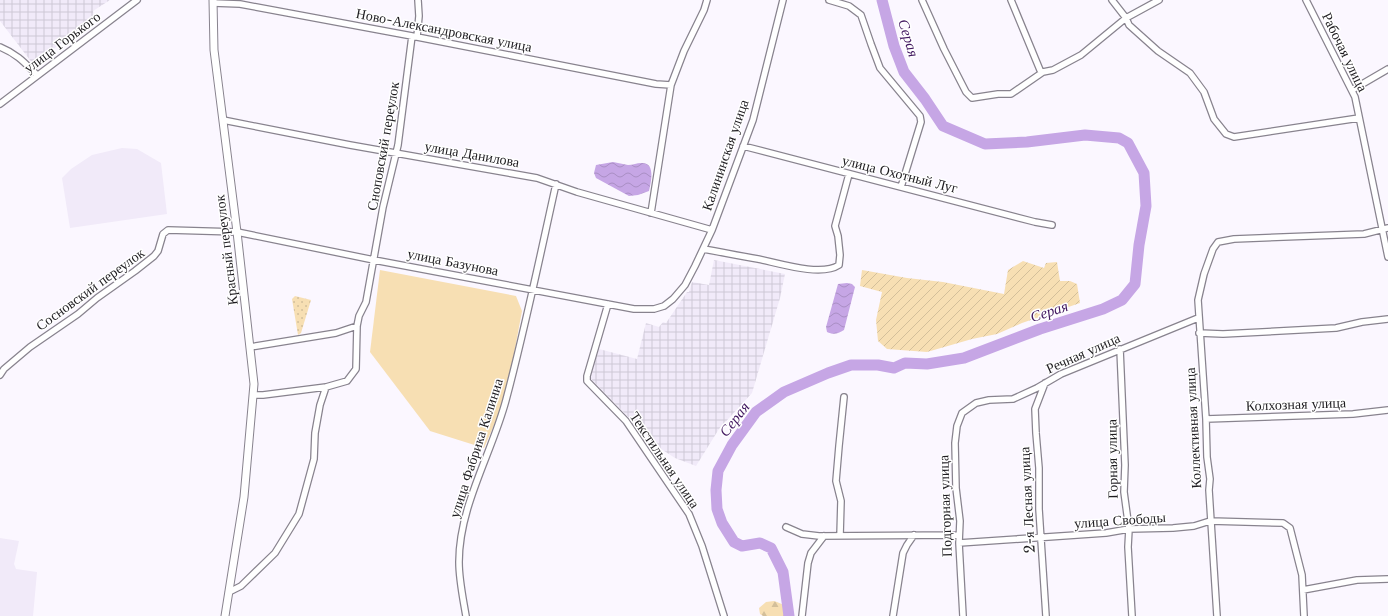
<svg xmlns="http://www.w3.org/2000/svg" width="1388" height="616" font-family="'Libre Baskerville',serif">
<style>
.built{fill:#f1eaf9}
.industrial{fill:url(#industrial-grid)}
.grass{fill:#f7dfb3}
.forest{fill:url(#forest-firs)}
.park{fill:url(#park-dots)}
.garden{fill:url(#garden-furrows)}
.water{fill:url(#water-waves)}
.lines{fill:none;stroke-linecap:round;stroke-linejoin:round}
.river{stroke:#c6a6e5;stroke-width:11}
.minor-casing{stroke:#88838e;stroke-width:8}
.major-casing{stroke:#88838e;stroke-width:9}
.minor{stroke:#fff;stroke-width:5.5}
.major{stroke:#fff;stroke-width:7}
.labels{text-anchor:middle;dominant-baseline:central;stroke-width:3;stroke-linejoin:round;paint-order:stroke}
.street-label{font-size:14px;fill:#1e1c20;stroke:#fff}
.water-label{font-size:15px;font-style:italic;fill:#421860;stroke:#fff}
</style>
<defs>
<pattern id="industrial-grid" width="8" height="8" patternUnits="userSpaceOnUse"><rect width="8" height="8" fill="#f1eaf9"/><path d="M0 4h8M4 0v8" fill="none" stroke="#cec8d5"/></pattern>
<pattern id="forest-firs" width="22" height="20" patternUnits="userSpaceOnUse"><rect width="22" height="20" fill="#f7dfb3"/><path d="M5 1l3.5 6h-7zM16 11l3.5 6h-7z" fill="#d3bf9a"/></pattern>
<pattern id="park-dots" width="8" height="8" patternUnits="userSpaceOnUse"><rect width="8" height="8" fill="#f7dfb3"/><path d="M2 2h.1M6 6h.1" fill="none" stroke="#d3bf9a" stroke-width="1.8" stroke-linecap="round"/></pattern>
<pattern id="garden-furrows" width="10" height="10" patternUnits="userSpaceOnUse"><rect width="10" height="10" fill="#f7dfb3"/><path d="M-1 1l2-2M0 10L10 0M9 11l2-2" fill="none" stroke="#d3bf9a"/></pattern>
<pattern id="water-waves" width="16" height="10" patternUnits="userSpaceOnUse"><rect width="16" height="10" fill="#c6a6e5"/><path d="M0 5q4-4 8 0t8 0" fill="none" stroke="#aa8ec4"/></pattern>
</defs>
<rect width="100%" height="100%" fill="#fbf7ff"/>
<path class="built" d="M122,148L137,149L161,163L167,214L70,228L62,178L71,169L92,155Z
M0,538L19,541L14,564L16,569L37,572L33,616H0Z"/>
<path class="industrial" d="M0,0H110L93,11L94,19L33,64L0,21Z
M714,260L785,274L780,298L752,393L719,429L696,466L675,458L658,447L590,378L599,349L637,359L646,323L659,327L663,322L666,323L687,292H689L692,282L709,285Z"/>
<path class="grass" d="M380,270L516,296L522,311L511,370L501,409L484,448L430,431L370,352Z"/>
<path class="forest" d="M774,601C782,604 790,606 791,616H763L760,614L759,608L766,602Z"/>
<path class="park" d="M295,296L311,300L301,333L298,335L292,299Z"/>
<path class="garden" d="M1023,261L1044,268L1046,263L1057,262L1060,281H1070L1077,284L1080,303L1022,323L997,334L972,339L927,352L887,349L878,341L876,320L882,292L860,286L862,270L907,278L943,282L1004,294L1008,270Z"/>
<path class="water" d="M613,162C618,163 623,164 628,165C633,165 637,163 641,163C656,162 651,182 649,191L638,195L629,196L596,178L594,173L596,165Z
M847,283L852,284L855,287L844,330C838,334 833,335 827,332L826,327L838,284Z"/>
<g class="lines">
<path class="river" d="M789,616L783,572L771,548L760,543L742,546L734,542L722,523L717,509L716,490L718,471L732,445L756,412L784,392L828,373L851,365H878L894,368L905,363L927,364L964,358L1040,329L1103,309L1122,300L1135,284L1139,245L1146,206L1144,173L1128,143L1119,138L1085,135L1027,142L985,144L943,126L925,99L904,72L894,46L882,0"/>
<defs>
<path id="minor" d="M829,0L849,6L861,15L871,44L880,68L920,116L921,122L901,187
M922,0L944,49L966,92L972,98L998,94H1011L1043,72L1053,70L1081,55L1126,18L1159,0
M1011,0L1040,70L1043,72
M1112,0L1126,18L1129,25L1158,51L1190,73L1204,92L1214,119L1226,134L1234,137L1359,118
M1306,0L1355,97L1388,257
M213,3L240,4L412,36L656,84L671,85
M417,37L419,16L418,0
M0,47C17,54 24,62 37,75
M1352,90L1388,69
M0,104L137,0
M223,120L350,145L537,178L577,192L712,230
M743,146L1035,222L1052,225
M651,213L671,85L684,51L704,10L707,0
M703,249C721,252 739,256 758,259C778,263 821,277 839,265L840,255L838,236L835,226L849,174
M608,304L587,376V381L626,421L689,514L702,546L724,616
M1199,333L1223,334L1336,328L1362,322L1388,319
M250,347L336,333L357,326
M1120,349L1125,465L1124,492L1129,529L1128,547L1132,616
M0,375L4,369L30,347L78,314L97,298L135,271L154,256L158,251L163,234L168,230L237,232L374,260L634,309H654L664,306L673,299L685,285L695,266L712,230L753,120L783,0
M1045,383L1035,409L1036,433L1039,468V509L1046,616
M253,395H263L326,387
M1206,419L1353,414L1388,410
M786,527L802,534L819,536L959,535
M840,536L841,501L836,481L839,446L844,397
M959,543L1106,533L1129,529L1173,528L1194,526L1210,521L1283,523L1290,528L1302,575L1304,616
M1303,590L1357,580L1388,579
M229,592L241,586L275,553L299,514L314,459L315,433L320,405L326,387L347,381L356,369L357,326L359,316L366,302L383,207L398,145L412,36
M466,616C463,598 459,580 459,562C459,506 492,453 506,400C525,329 540,256 556,184
M802,616L808,563L811,553L824,536
M893,616L903,553L907,545L914,535
M963,616L959,543L960,521L956,488L955,443L957,426L962,413L976,403L989,400L1013,399L1037,388L1061,374L1198,318
M1217,616L1209,490L1210,479L1207,457L1206,419L1198,300L1204,274L1213,249L1218,242L1234,239L1364,234L1388,228"/>
<path id="major" d="M213,0L214,50L237,232L254,384L244,497L225,616"/>
</defs>
<use href="#minor" class="minor-casing"/>
<use href="#major" class="major-casing"/>
<use href="#minor" class="minor"/>
<use href="#major" class="major"/>
</g>
<g class="labels">
<g class="street-label">
<text transform="translate(444 30) rotate(11)">Ново-Александровская улица</text>
<text transform="translate(62 42) rotate(-37)">улица Горького</text>
<text transform="translate(1345 52) rotate(64)">Рабочая улица</text>
<text transform="translate(383 146) rotate(-80)">Сноповский переулок</text>
<text transform="translate(472 154) rotate(10)">улица Данилова</text>
<text transform="translate(725 155) rotate(-71)">Калининская улица</text>
<text transform="translate(900 174) rotate(14)">улица Охотный Луг</text>
<text transform="translate(226 250) rotate(-97)">Красный переулок</text>
<text transform="translate(453 262) rotate(11)">улица Базунова</text>
<text transform="translate(90 289) rotate(-36)">Сосновский переулок</text>
<text transform="translate(1083 353) rotate(-24)">Речная улица</text>
<text transform="translate(1296 404) rotate(-2)">Колхозная улица</text>
<text transform="translate(1193 428) rotate(-93)">Коллективная улица</text>
<text transform="translate(476 448) rotate(-72)">улица Фабрика Калиниа</text>
<text transform="translate(1112 459) rotate(-91)">Горная улица</text>
<text transform="translate(665 460) rotate(56)">Текстильная улица</text>
<text transform="translate(1027 500) rotate(-93)">2-я Лесная улица</text>
<text transform="translate(945 506) rotate(-92)">Подгорная улица</text>
<text transform="translate(1120 520) rotate(-4)">улица Свободы</text>
</g>
<g class="water-label">
<text transform="translate(909 38) rotate(73)">Серая</text>
<text transform="translate(1049 311) rotate(-18)">Серая</text>
<text transform="translate(734 419) rotate(-52)">Серая</text>
</g>
</g>
</svg>
